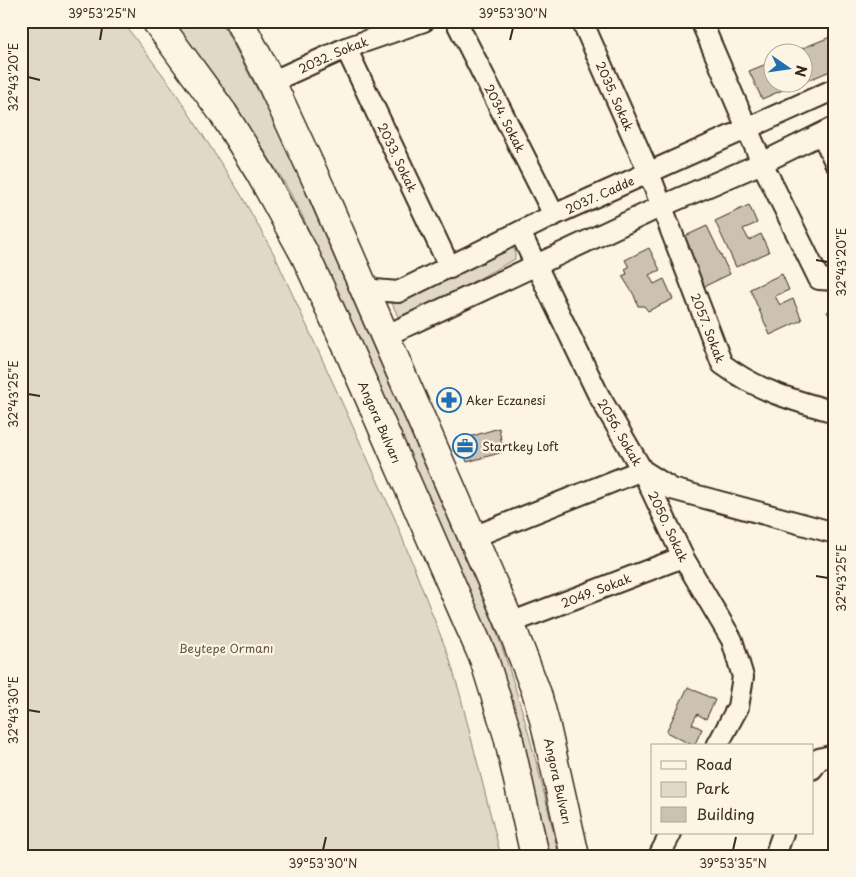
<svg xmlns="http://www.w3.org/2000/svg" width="856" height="877" font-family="'Playpen Sans',sans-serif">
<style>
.green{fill:#e0d8c8;stroke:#8e8173}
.building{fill:#ccc2b3;stroke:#3b2a1e}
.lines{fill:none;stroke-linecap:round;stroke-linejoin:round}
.street-casing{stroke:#3b2a1e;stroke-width:24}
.primary-casing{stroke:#3b2a1e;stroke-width:31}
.street{stroke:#fcf5e5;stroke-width:20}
.primary{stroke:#fcf5e5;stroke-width:28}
.ticks{fill:none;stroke:#3b2a1e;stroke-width:2}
.labels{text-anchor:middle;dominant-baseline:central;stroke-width:4.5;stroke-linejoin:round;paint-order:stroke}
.street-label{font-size:12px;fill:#3b2a1e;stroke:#fcf5e5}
.poi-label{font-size:12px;fill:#3b2a1e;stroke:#fcf5e5;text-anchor:start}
.park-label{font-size:12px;fill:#645648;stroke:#fcf5e5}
.neatline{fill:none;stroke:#3b2a1e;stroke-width:2}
.ticks-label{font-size:12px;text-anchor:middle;fill:#3b2a1e}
</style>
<rect width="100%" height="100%" fill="#fcf5e5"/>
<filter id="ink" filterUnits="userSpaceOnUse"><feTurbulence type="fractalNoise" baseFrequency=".02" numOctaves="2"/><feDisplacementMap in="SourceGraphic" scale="10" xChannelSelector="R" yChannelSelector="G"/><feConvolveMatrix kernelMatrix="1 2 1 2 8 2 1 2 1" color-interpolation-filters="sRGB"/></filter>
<g filter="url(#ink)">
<path class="green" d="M21,21H122L172,87L240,193L274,254L344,407L395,519L449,657L460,694L501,856H21Z
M174,21H221L278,129L493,622C522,701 540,774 559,856H549L520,734L486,632L366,357L301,213L283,180L225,90Z
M509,246L515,250V259L400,321L391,301H397Z"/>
<path class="building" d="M835,35V69L804,82V52H793Z
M774,61V82H801L762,99L749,71Z
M749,205L757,223L743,229L749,240L761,234L769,252L736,267L715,221Z
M707,226L730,274L701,288L679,239Z
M649,248L660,270L649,275L654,284L664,279L673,299L648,311L644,306H638L634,295L622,276L627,274L625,269L629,267L625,260Z
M782,274L789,290L775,296L780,305L793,299L802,320L770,335L750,289Z
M835,308V325L827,312Z
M499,428L503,452L467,462L459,440Z
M688,687L715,700L706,719L697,714L692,724L702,729L694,746L666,732Z"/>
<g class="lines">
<defs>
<g id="street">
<path id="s1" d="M456,21L554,215"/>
<path id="s2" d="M582,21L649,173L722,364C758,391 792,400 835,412"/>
<path d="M701,21L762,163L819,279L835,280"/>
<path id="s3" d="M346,48L450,268"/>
<path id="s4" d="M271,82L346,48L424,21"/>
<path d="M822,134L835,162"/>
<path id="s5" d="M520,232L598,394L642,470L672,489L835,533"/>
<path id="s6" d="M363,289L398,292L554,215L835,89"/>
<path d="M385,336L662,206L762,163L835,127"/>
<path id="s7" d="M473,537L642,470L683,557L732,640L743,677L738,707L717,746"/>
<path id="s8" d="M510,623L683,557"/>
<path d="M812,769L819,759L835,755"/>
<path d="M659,856L671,833"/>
<path d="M775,856L783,833"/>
</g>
<g id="primary">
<path id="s9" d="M156,21L223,113L260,173L305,255L345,342L484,659L508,736L535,856"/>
<path id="s10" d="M239,21L271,82L323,194L510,623L537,694L546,727L575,856"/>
</g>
</defs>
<use href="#street" class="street-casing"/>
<use href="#primary" class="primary-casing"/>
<use href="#street" class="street"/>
<use href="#primary" class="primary"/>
</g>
</g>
<path class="ticks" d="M100,40L102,28M510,40L513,28M28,77L40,80M816,260L828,262M28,394L40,396M816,576L828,578M28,710L40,712M323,850L326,837M733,850L736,837"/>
<defs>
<symbol id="pharmacy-ring" viewBox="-11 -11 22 22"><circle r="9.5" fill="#fcf5e5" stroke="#1f6fb2" stroke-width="1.5"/><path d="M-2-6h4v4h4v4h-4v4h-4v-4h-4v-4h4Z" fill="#1f6fb2"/></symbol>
<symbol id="office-ring" viewBox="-11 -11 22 22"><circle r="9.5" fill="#fcf5e5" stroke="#1f6fb2" stroke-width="1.5"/><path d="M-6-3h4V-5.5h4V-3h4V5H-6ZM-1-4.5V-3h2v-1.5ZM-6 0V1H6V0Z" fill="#1f6fb2"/></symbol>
</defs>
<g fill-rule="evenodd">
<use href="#pharmacy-ring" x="435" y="386" width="28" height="28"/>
<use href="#office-ring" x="451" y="432" width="28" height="28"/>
</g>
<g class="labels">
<g class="street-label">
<text stroke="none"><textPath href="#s4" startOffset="68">2032. Sokak</textPath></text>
<text stroke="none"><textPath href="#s2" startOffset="82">2035. Sokak</textPath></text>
<text stroke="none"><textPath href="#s1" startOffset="109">2034. Sokak</textPath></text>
<text stroke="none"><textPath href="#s3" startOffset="121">2033. Sokak</textPath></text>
<text stroke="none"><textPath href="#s6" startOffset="259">2037. Cadde</textPath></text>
<text stroke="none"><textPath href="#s2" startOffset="332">2057. Sokak</textPath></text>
<text stroke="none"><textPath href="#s9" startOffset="461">Angora Bulvarı</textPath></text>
<text stroke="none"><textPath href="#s5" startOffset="224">2056. Sokak</textPath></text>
<text stroke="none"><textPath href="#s7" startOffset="244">2050. Sokak</textPath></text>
<text stroke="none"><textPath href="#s8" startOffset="92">2049. Sokak</textPath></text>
<text stroke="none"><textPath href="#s10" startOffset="826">Angora Bulvarı</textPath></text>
</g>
<g class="poi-label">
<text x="466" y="400">Aker Eczanesi</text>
<text x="482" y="446">Startkey Loft</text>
</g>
<g class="park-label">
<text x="226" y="648">Beytepe Ormanı</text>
</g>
</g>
<rect width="856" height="877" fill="none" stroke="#fcf5e5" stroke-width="55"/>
<rect x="651" y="744" width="162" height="90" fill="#fcf5e5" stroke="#afa495"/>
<rect x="661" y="761" width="25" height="8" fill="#fcf5e5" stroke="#afa495"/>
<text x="696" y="770" font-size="15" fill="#3b2a1e">Road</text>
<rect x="661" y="782" width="25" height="15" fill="#e0d8c8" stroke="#afa495"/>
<text x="696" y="794" font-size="15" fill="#3b2a1e">Park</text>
<rect x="661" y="807" width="25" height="15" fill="#ccc2b3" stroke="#afa495"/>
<text x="696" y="820" font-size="15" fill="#3b2a1e">Building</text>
<g transform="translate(788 68) rotate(103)"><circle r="24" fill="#fcf5e5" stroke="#afa495"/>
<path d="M0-4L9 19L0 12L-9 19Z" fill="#1f6fb2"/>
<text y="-8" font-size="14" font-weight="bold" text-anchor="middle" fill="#3b2a1e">N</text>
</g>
<rect x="28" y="28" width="800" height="822" class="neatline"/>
<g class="ticks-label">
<text x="102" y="18">39°53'25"N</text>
<text x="513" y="18">39°53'30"N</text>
<text transform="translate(14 77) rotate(-90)" y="4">32°43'20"E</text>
<text transform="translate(842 262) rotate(-90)" y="4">32°43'20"E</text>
<text transform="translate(14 394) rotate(-90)" y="4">32°43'25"E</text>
<text transform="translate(842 578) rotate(-90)" y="4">32°43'25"E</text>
<text transform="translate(14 710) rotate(-90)" y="4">32°43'30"E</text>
<text x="323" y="868">39°53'30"N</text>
<text x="733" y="868">39°53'35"N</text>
</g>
</svg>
